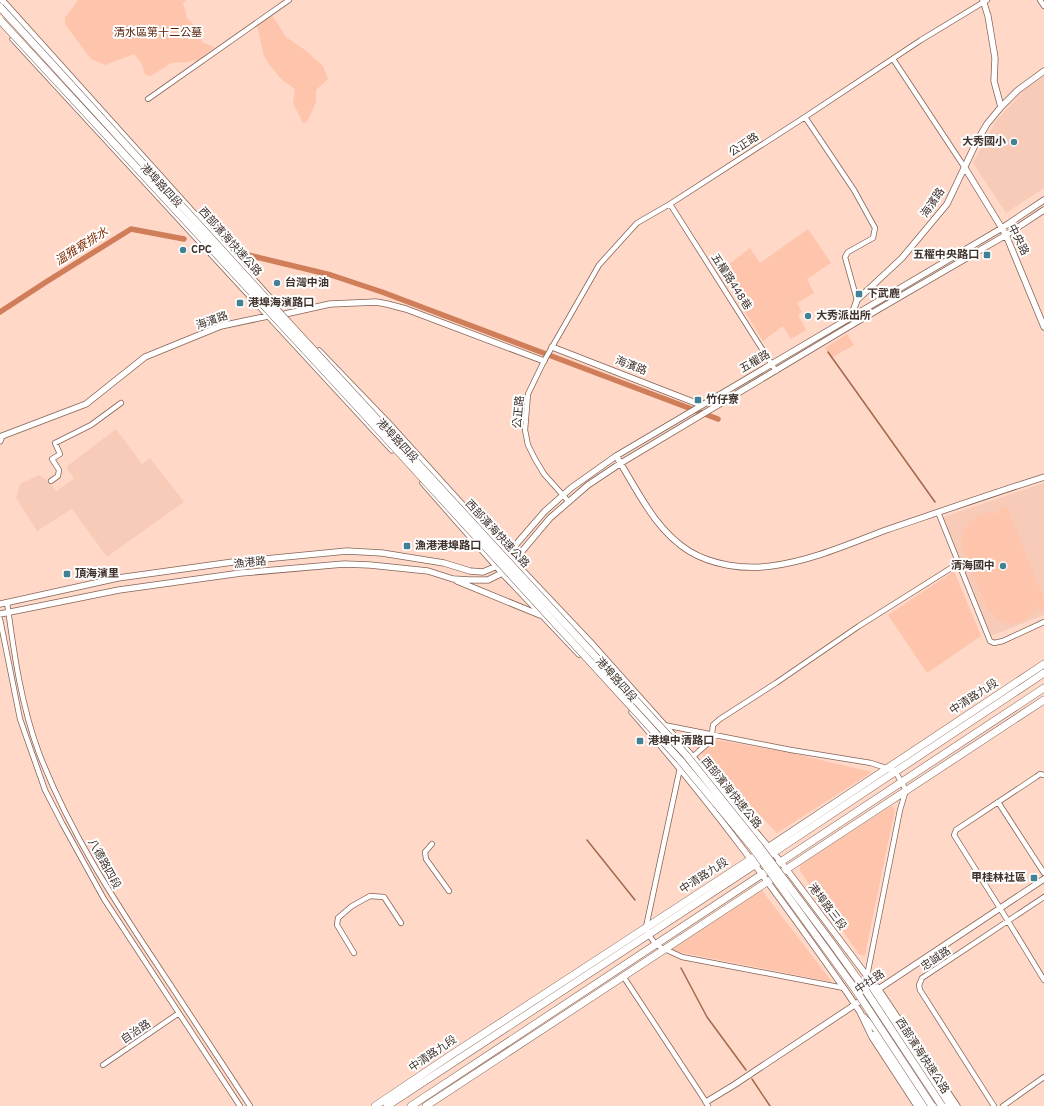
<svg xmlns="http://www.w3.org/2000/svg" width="1044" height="1106" font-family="Overpass,'Noto Sans TC',sans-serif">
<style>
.built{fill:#f8cbb9}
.green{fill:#fec4ac}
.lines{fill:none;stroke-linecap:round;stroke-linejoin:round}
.stream{stroke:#a5664c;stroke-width:1.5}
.canal{stroke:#d07d59;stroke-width:5.5}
.minor-casing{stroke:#846355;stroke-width:6}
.tertiary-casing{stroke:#846355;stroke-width:7}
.primary-casing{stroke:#846355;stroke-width:8}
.trunk-casing{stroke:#846355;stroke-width:8}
.minor{stroke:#fff;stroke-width:4.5}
.tertiary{stroke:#fff;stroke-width:5.5}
.primary{stroke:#fff;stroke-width:7}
.trunk{stroke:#fff;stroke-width:7}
.trunk-bridge-casing{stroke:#846355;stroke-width:8;stroke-linecap:butt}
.trunk-bridge{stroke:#fff;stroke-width:7}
.poi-dot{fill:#428096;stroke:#fff;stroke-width:1.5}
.labels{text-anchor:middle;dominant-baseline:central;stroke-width:4;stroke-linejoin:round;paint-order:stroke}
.park-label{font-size:11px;fill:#5b250b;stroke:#fff}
.poi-label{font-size:11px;font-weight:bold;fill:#40322c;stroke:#fff;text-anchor:start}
.street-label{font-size:11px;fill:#40322c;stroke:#fff}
.water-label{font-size:12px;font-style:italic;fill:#7e3108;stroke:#fff}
</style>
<rect width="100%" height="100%" fill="#ffd8c8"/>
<path class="built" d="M1044,76V188L1006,213L973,163L996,121L1023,91Z
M116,429L142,464L150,458L184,502L107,557L72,509L37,531L16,498L20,484L39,475L49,482L56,491L74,479L66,467Z
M1044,483V615L991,636L943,517Z"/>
<path class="green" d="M78,0H186L183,3L187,18L198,29L203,43L215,47L196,62L194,60L187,62L171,63L151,76L145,75L142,64L134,54L105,65L91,59L65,24V18Z
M272,15L286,37L305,50L323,66L328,79L316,90V102L307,122L303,123L293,103L295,89L282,80L268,63L264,56L257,25Z
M808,229L831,263L807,279L814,293L797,303L802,312L798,315L806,330L791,339L783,326L763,341L720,271L750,248L760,263Z
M847,334L854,345L831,358L825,348Z
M1007,506L1044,599V610L1041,611L1038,606C1025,627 1004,630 988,610L961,546C960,524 979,507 1001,514L999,508Z
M954,571L981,636L927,673L888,615Z
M683,734L791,753L872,772L777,833Z
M891,806L895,809L865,955L863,956L859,954L800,871V865Z
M761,889L832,982L669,950Z"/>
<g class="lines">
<path class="stream" d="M868,293L875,289
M828,352L935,502
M587,840L635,900
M681,968L707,1017L746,1070
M752,1079L770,1106"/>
<path class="canal" d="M248,255L331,275L382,292L718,419
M0,312L46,282L131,229L184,239"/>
<defs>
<path id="minor" d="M1040,0L1044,6
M893,59L965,168
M148,99L289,0
M805,117L854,190L875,228L873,238L848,252L845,257L857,300
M670,204L776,371
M51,481L58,476L59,470L52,459L60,454L55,443L91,425L121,403
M569,502L544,474L535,459L528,445L525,430L528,394L544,361L599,265L637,223L670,204L805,117L921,40L987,0
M938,512L990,641L994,643L1003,641L1044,622
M7,602C14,653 21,705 39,753C69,831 114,900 160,969C190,1015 220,1060 250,1106
M0,619L20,719L45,790L62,823L104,899L240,1106
M664,725L791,750L871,763L895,771L906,790L900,810L867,976
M1044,775L1040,774L1036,777L956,830L954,835L1008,921L1044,980
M998,802L1044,873
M432,844L425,852L426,859L449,891
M354,953L337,925L338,918L352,906L370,896L384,897L401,923
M623,976L706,1102L708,1106
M844,988L682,957L656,945L649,935L646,927L680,768L706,745L712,735L713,725L720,719L776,683L859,626L959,563
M103,1065L179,1013
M994,1106L920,990L919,985L922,978L1044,897
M1003,1106L1044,1077"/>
<path id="tertiary" d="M2,0L271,299
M983,0L988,16L995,58L994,81L1001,107
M13,39L392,450
M965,168L1006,235L1044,327
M851,317L857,300L902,258L947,204L977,141L987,124L1001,107L1018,90L1044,71
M552,347L701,405
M319,351L393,428L507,554L593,645L693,757L781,862L867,976L882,1002
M0,441L2,436L86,404L145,357L221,326L268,316L285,314L330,304L376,302L387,304L406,309L544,361
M616,456C637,489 654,529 689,551C712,565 744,570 771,566C811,561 849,544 886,530C939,512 991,494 1044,477
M423,483L503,574L579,654
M506,556L545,511L571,488L616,456L1002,228L1044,200
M512,563L550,518L588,485L621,463L855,323L1006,235L1044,210
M457,581L540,615
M0,604L118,578L233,562L347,551L382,553L444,563L470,571L483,572L497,566L499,564
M0,614L119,590L241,573L344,564L370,565L428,571L453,579L470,580H488L504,572
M632,712C710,801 780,897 848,994L860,1012L872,1037L917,1106
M877,987L957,1106
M871,990L882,1009
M887,1016L947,1106
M864,1017L879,1033L927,1106
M706,1102L734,1085L1044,879"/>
<path id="primary" d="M375,1106L451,1055L751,859L1044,664
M387,1106L773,853L1044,673
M411,1106L1044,688
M426,1106L1044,700"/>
<path id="trunk" d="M882,1002L952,1106
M875,1035L922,1106"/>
</defs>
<use href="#minor" class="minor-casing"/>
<use href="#tertiary" class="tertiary-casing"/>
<use href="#primary" class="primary-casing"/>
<use href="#trunk" class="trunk-casing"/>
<use href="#minor" class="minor"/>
<use href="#tertiary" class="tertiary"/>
<use href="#primary" class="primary"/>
<use href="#trunk" class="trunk"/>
<defs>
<path id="trunk-bridge" d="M0,7L273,306L686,755L759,846L831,942L862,985L942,1106
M0,20L353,402L680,760L752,847L855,989L932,1106"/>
</defs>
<use href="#trunk-bridge" class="trunk-bridge-casing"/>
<use href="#trunk-bridge" class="trunk-bridge"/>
</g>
<g class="poi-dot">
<circle cx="1014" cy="142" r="4"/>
<circle cx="183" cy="250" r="4"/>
<rect x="983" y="251" width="8" height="8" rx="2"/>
<circle cx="277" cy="283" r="4"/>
<rect x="855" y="290" width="8" height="8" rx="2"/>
<rect x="236" y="299" width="8" height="8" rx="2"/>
<circle cx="808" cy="316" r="4"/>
<rect x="694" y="396" width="8" height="8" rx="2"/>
<rect x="403" y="542" width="8" height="8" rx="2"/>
<circle cx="1003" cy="566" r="4"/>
<rect x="63" y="570" width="8" height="8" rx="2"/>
<rect x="636" y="737" width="8" height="8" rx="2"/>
<rect x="1030" y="874" width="8" height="8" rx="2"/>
</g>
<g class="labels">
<g class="park-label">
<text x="158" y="33">清水區第十二公墓</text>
</g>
<g class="poi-label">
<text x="1006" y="142" text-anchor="end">大秀國小</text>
<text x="191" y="250">CPC</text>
<text x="979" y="255" text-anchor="end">五權中央路口</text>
<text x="285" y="283">台灣中油</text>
<text x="867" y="294">下武鹿</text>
<text x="248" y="303">港埠海濱路口</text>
<text x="816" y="316">大秀派出所</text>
<text x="706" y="400">竹仔寮</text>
<text x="415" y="546">漁港港埠路口</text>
<text x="995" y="566" text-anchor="end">清海國中</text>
<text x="75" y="574">頂海濱里</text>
<text x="648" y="741">港埠中清路口</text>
<text x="1026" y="878" text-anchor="end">甲桂林社區</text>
</g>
<g class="street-label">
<text transform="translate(744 145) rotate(-33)">公正路</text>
<text transform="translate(161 186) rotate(47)">港埠路四段</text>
<text transform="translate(933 203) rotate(-56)">海濱路</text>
<text transform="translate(1018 240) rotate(64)">中央路</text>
<text transform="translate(230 242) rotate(48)">西部濱海快速公路</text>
<text transform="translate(731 282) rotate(57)">五權路448巷</text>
<text transform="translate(212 321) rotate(-19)">海濱路</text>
<text transform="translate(755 362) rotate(-30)">五權路</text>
<text transform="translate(631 366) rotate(21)">海濱路</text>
<text transform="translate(519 412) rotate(-85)">公正路</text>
<text transform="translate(397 441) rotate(47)">港埠路四段</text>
<text transform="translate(497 534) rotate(47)">西部濱海快速公路</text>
<text transform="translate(250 563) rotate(-6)">漁港路</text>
<text transform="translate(616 680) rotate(48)">港埠路四段</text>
<text transform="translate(974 697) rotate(-33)">中清路九段</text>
<text transform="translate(731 793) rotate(51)">西部濱海快速公路</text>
<text transform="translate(104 864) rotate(61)">八德路四段</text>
<text transform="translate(704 876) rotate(-33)">中清路九段</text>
<text transform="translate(827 907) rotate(53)">港埠路三段</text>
<text transform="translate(936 959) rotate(-34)">忠誠路</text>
<text transform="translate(870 982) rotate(-34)">中社路</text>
<text transform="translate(136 1032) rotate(-34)">自治路</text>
<text transform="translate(433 1054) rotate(-34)">中清路九段</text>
<text transform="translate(922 1056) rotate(57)">西部濱海快速公路</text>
</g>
<g class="water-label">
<text transform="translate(82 247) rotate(-32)">溫雅寮排水</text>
</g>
</g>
</svg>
